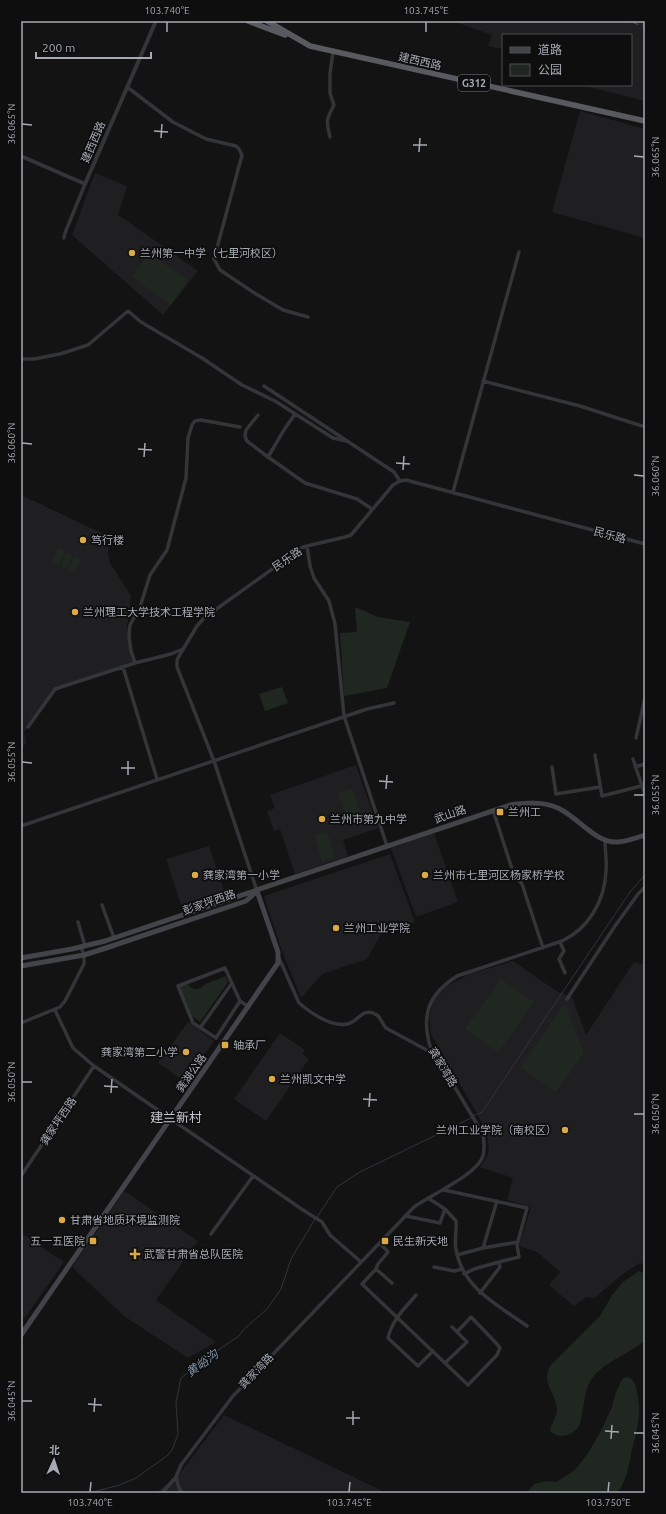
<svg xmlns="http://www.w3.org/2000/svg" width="666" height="1514" font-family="Ubuntu,'Noto Sans SC',sans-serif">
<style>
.built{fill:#1f1f21}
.green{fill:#202620}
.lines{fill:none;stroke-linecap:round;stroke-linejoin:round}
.stream{stroke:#2e353b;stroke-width:1}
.minor{stroke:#343539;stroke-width:3.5}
.tertiary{stroke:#343539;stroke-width:4}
.secondary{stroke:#434449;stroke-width:5}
.trunk{stroke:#595a60;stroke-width:5.5}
.rail{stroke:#4c4d52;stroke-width:1;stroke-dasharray:5 4;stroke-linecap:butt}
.ticks{fill:none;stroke:#a6aab3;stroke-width:1.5}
.poi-dot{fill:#dbaa44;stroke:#0e0e0f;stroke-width:1.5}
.labels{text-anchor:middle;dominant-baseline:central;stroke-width:3.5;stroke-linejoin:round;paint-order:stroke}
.shield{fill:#0e0e0f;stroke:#787b82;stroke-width:1}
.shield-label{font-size:10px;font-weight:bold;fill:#a6aab3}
.street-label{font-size:11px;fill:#a6aab3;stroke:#0e0e0f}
.poi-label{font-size:11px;fill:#a6aab3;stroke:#0e0e0f;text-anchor:start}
.water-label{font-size:12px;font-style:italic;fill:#8196aa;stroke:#0e0e0f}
.quarter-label{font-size:13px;fill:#c7c9d0;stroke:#0e0e0f}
.neatline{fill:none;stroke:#a6aab3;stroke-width:1.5}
.ticks-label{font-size:10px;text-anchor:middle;fill:#a6aab3}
</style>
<rect width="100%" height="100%" fill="#131314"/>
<path class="built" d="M452,21H645V101L581,85H631V35H503V49L488,46L492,35Z
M580,111L645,129V238L552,212Z
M95,173L127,186L118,215L126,220L198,271L163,315L72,235Z
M21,495L112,538L109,546L108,555L110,563L131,596L127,627L131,649L137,661L60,687L24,732L26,743L21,750Z
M356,765L378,828L343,840L348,856L295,874L280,829L274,831L267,811L275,808L270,795Z
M434,833L458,902L416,917L391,848Z
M209,846L224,891L181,905L166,859Z
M390,854L415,922L381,934L367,959L322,974L301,998L283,954L264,896Z
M513,961L558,992L572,997L586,1035L634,962L645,965V1263L638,1264L623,1274L594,1298L586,1297L574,1306L549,1285L560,1272L537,1252L519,1246L531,1207L507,1200L513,1178L480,1167L487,1156L489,1149L487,1134L479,1117L431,1034L429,1017L433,1001L447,986L470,974Z
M188,1022L214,1041L185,1082L158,1063Z
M280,1033L305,1050L302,1054L309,1059L266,1121L234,1099Z
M124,1191L198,1241L156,1300L216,1342L188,1358L124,1316L72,1267Z
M21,1233L64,1262L25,1318L21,1316Z
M224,1415L387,1493H156L166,1484L178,1476Z"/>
<path class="green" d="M149,253L188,280L171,305L132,277Z
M58,548L65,551L59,565L51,562Z
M66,552L73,555L67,569L60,566Z
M74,556L82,559L75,572L68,569Z
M355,607L378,617L410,622L387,688L344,696L340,633L357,632Z
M282,687L288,703L265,711L259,694Z
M352,788L363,821L349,826L338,793Z
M327,831L335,857L322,862L314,836Z
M226,976L228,982L200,1022L192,1016L180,987L188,984C192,991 200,991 205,984Z
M501,979L534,1002L498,1053L465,1029Z
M565,1003L584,1053L556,1092L520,1067Z
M639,1271L645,1274V1340C630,1354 607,1360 594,1376C583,1389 585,1407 580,1423C576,1435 560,1441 550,1431C551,1423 557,1417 557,1409C556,1393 541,1385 550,1366L600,1316L612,1295L623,1282Z
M629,1377C635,1381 636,1386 637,1392C642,1415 637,1429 632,1450C629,1464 627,1481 617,1493H527L534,1484L546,1481L556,1482L575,1470L588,1453L601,1431L612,1407L616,1392L623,1378Z"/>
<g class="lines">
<path class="stream" d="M473,1116L482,1112L630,892L645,875
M317,1217L337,1187L360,1172L471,1118
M89,1493L120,1485L136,1478L168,1455L172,1450L178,1434L176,1402L181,1378L199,1363L239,1336L243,1330L267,1309L281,1289L291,1259L315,1219"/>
<path class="minor" d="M127,87L173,122L206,139L236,146L239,149L242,155L214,259L220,270L256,294L283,310L308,317
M330,137C326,121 326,120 334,105L330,93V74L333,51
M64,238L65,233L85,184
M21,359H34L60,354L88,345L128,311L141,322L202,358L242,385L275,401L333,438L347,441
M483,381L580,406L642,426
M264,386L394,472L400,481
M258,415L246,430L245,436L247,441L268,457L305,483L357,499L372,509
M268,457L284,430L295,414
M453,492L519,252
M307,546L310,566L314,578L329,601L335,624L344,716L387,846
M135,663L131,651L129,636L130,625L140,607L150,575L167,550L186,478L188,438L192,425L195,421L201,420L240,427
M123,667L157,779
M28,727L55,689L135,663L171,654L183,649
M636,738L645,698
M595,755L602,796L645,785
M633,759L645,795
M552,767L556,794L600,787
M635,767L645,764
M493,810L514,875L522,884L543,948
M21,826L367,709L394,703
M257,891L214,761L177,667V660L179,656L197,626L204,618L303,547L345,537L351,535L393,485L400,481L406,480L645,544
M102,905L114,938
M78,922L85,946
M560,942L564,951L559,959L565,973
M279,958L299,1003C311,1013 331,1027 347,1024C359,1022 362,1006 377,1015C381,1018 382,1024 386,1028L434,1054
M567,999L615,926L638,894L645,887
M240,1001L216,1038L193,1023L178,986L225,968L240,1001L249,1007
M55,1010L73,1048L94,1066L303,1210L322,1222L330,1235L361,1262
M21,1023L60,1007L65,1001L84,964V955L81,947
M200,1028L232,983
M21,1176L94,1066
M444,1190L527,1208L517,1245L519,1257L499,1262
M428,1198L445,1209L456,1221C457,1230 454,1240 456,1249C462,1288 498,1305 527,1326
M406,1216L440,1223L445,1209
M211,1234L253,1176
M380,1243L388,1252L378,1264L376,1269L392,1283
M483,1248L497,1201
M457,1255L483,1248L518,1242
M434,1267L454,1271L462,1269
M376,1269L362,1284L468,1385L497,1355L500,1348L497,1344L471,1317L457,1332
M464,1274L474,1269L499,1262L500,1267L480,1293
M416,1295C405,1308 392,1320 388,1338L418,1366L433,1351
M445,1363L467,1342L452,1327
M162,1493L176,1477
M182,1493L179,1488L176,1477L181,1465L233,1396L414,1207C430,1195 477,1175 483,1156C485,1149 484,1141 483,1134L430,1046C421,1014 429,994 457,976L562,941C588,929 605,901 606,871C607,861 605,851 605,840"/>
<path class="tertiary" d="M21,156L85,184L156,21"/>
<path class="secondary" d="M21,958L72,949L105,941L510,805C526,803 543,801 558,808C578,817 596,844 618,842C628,841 636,838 645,835
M21,966L84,955L106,948L246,901L256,892
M21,1335L278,963V952L257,891"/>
<path class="trunk" d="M248,21L285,35
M267,21L310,46L645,121"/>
<path class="rail" d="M625,21L645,26"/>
</g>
<path class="ticks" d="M167,32V22M426,32V22M22,124L32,125M154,131L168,132M161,138L162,124M413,145H427M419,152L420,138M634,156L644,157M22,443L32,444M138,449L152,450M144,457L145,443M396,463L410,464M403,470L404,456M634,475L644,476M22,762L32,763M121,768H135M128,775V761M379,781L393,782M386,789L387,775M634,795H644M22,1082H32M104,1086L118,1087M111,1093L112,1079M363,1099L377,1100M369,1107L370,1093M634,1114H644M22,1401H32M88,1404L102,1405M94,1412L95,1398M346,1418H360M353,1425V1411M605,1431L619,1432M634,1433H644M611,1439L612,1425M90,1492L91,1482M349,1492L350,1482M608,1492L609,1482"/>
<g class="poi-dot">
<circle cx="132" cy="253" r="4"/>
<circle cx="83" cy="540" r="4"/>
<circle cx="75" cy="612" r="4"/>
<rect x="496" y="808" width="8" height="8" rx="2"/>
<circle cx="322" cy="819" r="4"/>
<circle cx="195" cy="875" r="4"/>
<circle cx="425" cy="875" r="4"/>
<circle cx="336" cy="928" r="4"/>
<rect x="221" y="1041" width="8" height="8" rx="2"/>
<circle cx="186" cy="1052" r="4"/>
<circle cx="272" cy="1079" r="4"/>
<circle cx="565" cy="1130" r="4"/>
<circle cx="62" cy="1220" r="4"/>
<rect x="89" y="1237" width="8" height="8" rx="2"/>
<rect x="381" y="1237" width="8" height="8" rx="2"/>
<path d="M133 1248h4v4h4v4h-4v4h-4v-4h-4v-4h4z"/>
</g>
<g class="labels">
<rect class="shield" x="458" y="75" width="32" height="16" rx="3"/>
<g class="shield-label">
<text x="474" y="83">G312</text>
</g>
<g class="street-label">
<text transform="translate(420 61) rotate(13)">建西西路</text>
<text transform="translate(93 142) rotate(-67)">建西西路</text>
<text transform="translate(610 535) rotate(15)">民乐路</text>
<text transform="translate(287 559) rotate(-34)">民乐路</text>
<text transform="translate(450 814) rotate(-19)">武山路</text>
<text transform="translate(209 902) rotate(-19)">彭家坪西路</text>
<text transform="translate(443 1067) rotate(59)">龚家湾路</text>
<text transform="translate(191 1073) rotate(-55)">龚湖公路</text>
<text transform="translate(58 1121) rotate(-56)">龚家坪西路</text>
<text transform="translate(256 1371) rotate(-46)">龚家湾路</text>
</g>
<g class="poi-label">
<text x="140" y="253">兰州第一中学（七里河校区）</text>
<text x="91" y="540">笃行楼</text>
<text x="83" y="612">兰州理工大学技术工程学院</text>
<text x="508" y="812">兰州工</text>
<text x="330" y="819">兰州市第九中学</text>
<text x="203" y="875">龚家湾第一小学</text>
<text x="433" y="875">兰州市七里河区杨家桥学校</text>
<text x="344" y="928">兰州工业学院</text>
<text x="233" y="1045">轴承厂</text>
<text x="178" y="1052" text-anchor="end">龚家湾第二小学</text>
<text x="280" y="1079">兰州凯文中学</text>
<text x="557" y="1130" text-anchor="end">兰州工业学院（南校区）</text>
<text x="70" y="1220">甘肃省地质环境监测院</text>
<text x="85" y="1241" text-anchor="end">五一五医院</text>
<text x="393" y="1241">民生新天地</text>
<text x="144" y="1254">武警甘肃省总队医院</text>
</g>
<g class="water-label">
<text transform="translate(202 1363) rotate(-36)">黄峪沟</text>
</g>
<g class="quarter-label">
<text x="176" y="1117">建兰新村</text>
</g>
</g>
<rect width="666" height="1514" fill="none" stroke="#0e0e0f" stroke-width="44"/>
<rect x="502" y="34" width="130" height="52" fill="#0e0e0f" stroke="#4b4c51"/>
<rect x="510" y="47" width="20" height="6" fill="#434449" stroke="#4b4c51"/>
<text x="538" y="54" font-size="12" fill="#a6aab3">道路</text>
<rect x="510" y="64" width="20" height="12" fill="#202620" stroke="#4b4c51"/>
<text x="538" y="74" font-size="12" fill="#a6aab3">公园</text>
<g transform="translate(54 1460) rotate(3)" stroke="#0e0e0f" stroke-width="3" paint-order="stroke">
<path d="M0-3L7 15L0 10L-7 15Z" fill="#a6aab3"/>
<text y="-6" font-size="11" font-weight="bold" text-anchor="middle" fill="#a6aab3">北</text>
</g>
<path d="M36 52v6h115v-6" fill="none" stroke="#a6aab3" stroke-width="2"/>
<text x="42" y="52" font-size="12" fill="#a6aab3" stroke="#0e0e0f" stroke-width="3" paint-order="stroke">200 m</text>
<rect x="22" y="22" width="622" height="1470" class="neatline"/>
<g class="ticks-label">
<text x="167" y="14">103.740°E</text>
<text x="426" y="14">103.745°E</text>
<text transform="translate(11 124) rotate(-90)" y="4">36.065°N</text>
<text transform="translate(655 157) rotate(-90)" y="4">36.065°N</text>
<text transform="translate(11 443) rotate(-90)" y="4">36.060°N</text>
<text transform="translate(655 476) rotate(-90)" y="4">36.060°N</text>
<text transform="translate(11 762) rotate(-90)" y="4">36.055°N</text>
<text transform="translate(655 795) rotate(-90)" y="4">36.055°N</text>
<text transform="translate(11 1082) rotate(-90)" y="4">36.050°N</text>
<text transform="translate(655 1114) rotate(-90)" y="4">36.050°N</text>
<text transform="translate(11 1401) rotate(-90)" y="4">36.045°N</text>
<text transform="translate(655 1433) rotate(-90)" y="4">36.045°N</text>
<text x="90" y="1506">103.740°E</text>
<text x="349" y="1506">103.745°E</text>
<text x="608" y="1506">103.750°E</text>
</g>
</svg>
